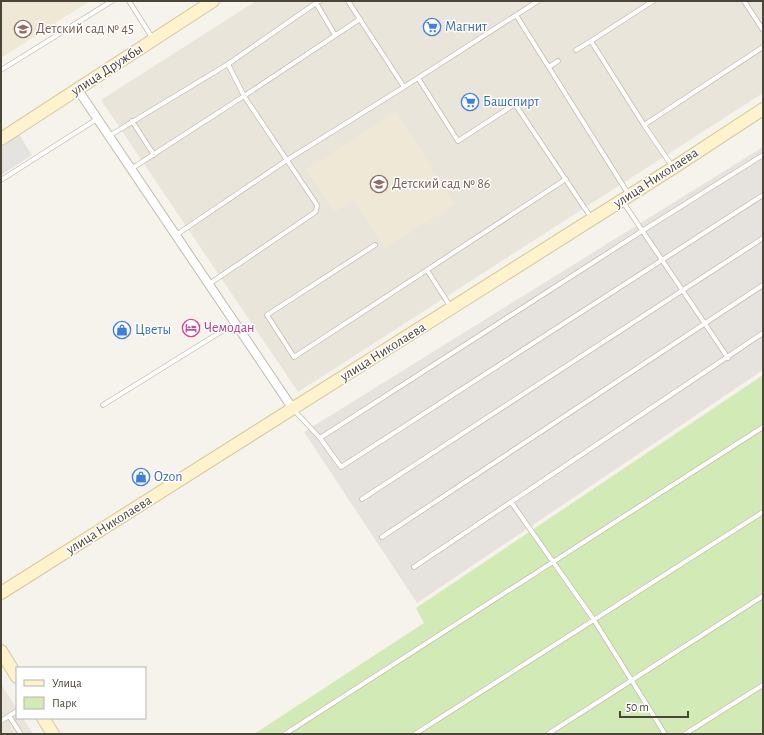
<svg xmlns="http://www.w3.org/2000/svg" width="764" height="735" font-family="'Alegreya Sans',sans-serif">
<style>
.residential{fill:#eae5da}
.industrial{fill:#e6e2dd}
.education{fill:#efe8d6}
.green{fill:#d2eab5}
.parking{fill:#e5e3e0}
.lines{fill:none;stroke-linecap:round;stroke-linejoin:round}
.lane-casing{stroke:#c2bbae;stroke-width:5.5}
.street-casing{stroke:#c2bbae;stroke-width:10}
.secondary-casing{stroke:#d6c79b;stroke-width:14}
.lane{stroke:#fff;stroke-width:4}
.street{stroke:#fff;stroke-width:8}
.secondary{stroke:#fff3cd;stroke-width:12}
.labels{text-anchor:middle;dominant-baseline:central;stroke-width:3;stroke-linejoin:round;paint-order:stroke}
.shop-label{font-size:14px;fill:#366cbe;stroke:#fff;text-anchor:start}
.education-label{font-size:14px;fill:#785e54;stroke:#fff;text-anchor:start}
.street-label{font-size:14px;fill:#4b4439;stroke:#fff}
.hotel-label{font-size:14px;fill:#b23c85;stroke:#fff;text-anchor:start}
</style>
<rect width="100%" height="100%" fill="#f6f3ec"/>
<path class="residential" d="M256,1H763V93L298,392L101,100Z
M1,684L17,709V718H23L33,734H1Z"/>
<path class="industrial" d="M763,147V370L417,603L304,432Z"/>
<path class="education" d="M1,1H90L1,58Z
M396,112L455,204L385,248L354,199L334,212L306,169Z"/>
<path class="green" d="M763,375V734H254L424,623L416,608Z"/>
<path class="parking" d="M18,133L32,155L1,175V144Z"/>
<g class="lines">
<defs>
<path id="lane" d="M129,1L153,39
M320,1L316,3L335,35
M348,1L404,87
M653,1L591,41L644,125L763,47
M744,1L763,30
M516,15L629,195
M576,50L591,41
M549,67L558,61
M1,70L112,1
M418,78L458,141L515,104L592,219
M132,121L154,155
M644,125L672,166
M109,136L228,64L316,3
M131,169L244,96L360,19
M1,180L97,119
M623,202L728,358
M176,235L287,160L404,87L538,1
M375,245L267,315L294,357L566,179
M427,270L450,306
M209,284L314,213L316,211L317,205L244,96L228,64
M103,405L235,323
M293,409L320,438L341,467L763,195
M320,438L642,231L763,155
M362,499L763,238
M511,502L594,620L665,734
M382,537L763,285
M414,567L763,333
M9,716L21,734
M1,721L17,711
M285,734L763,427
M415,734L763,512
M548,734L763,596
M685,734L763,685"/>
<path id="street" d="M78,90L293,409"/>
<path id="secondary" d="M1,139L213,1
M1,593L673,168L763,109
M1,651L17,677
M43,718L53,734"/>
</defs>
<use href="#lane" class="lane-casing"/>
<use href="#street" class="street-casing"/>
<use href="#secondary" class="secondary-casing"/>
<use href="#lane" class="lane"/>
<use href="#street" class="street"/>
<use href="#secondary" class="secondary"/>
</g>
<defs>
<symbol id="supermarket-ring" viewBox="-11 -11 22 22"><circle r="9.5" fill="#fff" stroke="#3f7fe0" stroke-width="1.5"/><path d="M-6-5.5h2.5l.6 2H6L4.5 2H-2.5L-4.4-4H-6ZM-1.5 3.2a1.3 1.3 0 1 0 .1 0ZM3 3.2a1.3 1.3 0 1 0 .1 0Z" fill="#3f7fe0"/></symbol>
<symbol id="school-ring" viewBox="-11 -11 22 22"><circle r="9.5" fill="#fff" stroke="#8d6e63" stroke-width="1.5"/><path d="M0-5L7-2L0 1L-7-2ZM-4 1L0 2.5L4 1V4Q0 6-4 4Z" fill="#8d6e63"/></symbol>
<symbol id="hotel-ring" viewBox="-11 -11 22 22"><circle r="9.5" fill="#fff" stroke="#d1479c" stroke-width="1.5"/><path d="M-6-4.5h1.5V1H6V5H4.5V3h-9V5H-6ZM-4 0a1.8 1.8 0 1 1 3.6 0ZM.5 0V-2.5h3Q6-2.5 6 0Z" fill="#d1479c"/></symbol>
<symbol id="shop-ring" viewBox="-11 -11 22 22"><circle r="9.5" fill="#fff" stroke="#3f7fe0" stroke-width="1.5"/><path d="M-5-2.5h2.3a2.7 3.5 0 0 1 5.4 0H5L5.5 6h-11ZM-1.5-2.5h3a1.5 2.3 0 0 0-3 0Z" fill="#3f7fe0"/></symbol>
</defs>
<g fill-rule="evenodd">
<use href="#supermarket-ring" x="422" y="17" width="20" height="20"/>
<use href="#school-ring" x="13" y="19" width="20" height="20"/>
<use href="#supermarket-ring" x="460" y="92" width="20" height="20"/>
<use href="#school-ring" x="369" y="174" width="20" height="20"/>
<use href="#hotel-ring" x="181" y="318" width="20" height="20"/>
<use href="#shop-ring" x="112" y="320" width="20" height="20"/>
<use href="#shop-ring" x="131" y="467" width="20" height="20"/>
</g>
<g class="labels">
<g class="shop-label">
<text x="445" y="27">Магнит</text>
<text x="483" y="102">Башспирт</text>
<text x="135" y="330">Цветы</text>
<text x="154" y="477">Ozon</text>
</g>
<g class="education-label">
<text x="36" y="29">Детский сад № 45</text>
<text x="392" y="184">Детский сад № 86</text>
</g>
<g class="street-label">
<text transform="translate(107 70) rotate(-33)">улица Дружбы</text>
<text transform="translate(656 178) rotate(-33)">улица Николаева</text>
<text transform="translate(383 352) rotate(-32)">улица Николаева</text>
<text transform="translate(109 525) rotate(-32)">улица Николаева</text>
</g>
<g class="hotel-label">
<text x="204" y="328">Чемодан</text>
</g>
</g>
<rect width="764" height="735" fill="none" stroke="#4b4439" stroke-width="4"/>
<rect x="16" y="667" width="130" height="52" fill="#ffffff" stroke="#b7b4b0"/>
<rect x="24" y="680" width="20" height="6" fill="#fff3cd" stroke="#b7b4b0"/>
<text x="52" y="687" font-size="12" fill="#4b4439">Улица</text>
<rect x="24" y="697" width="20" height="12" fill="#d2eab5" stroke="#b7b4b0"/>
<text x="52" y="707" font-size="12" fill="#4b4439">Парк</text>
<path d="M620 711v6h68v-6" fill="none" stroke="#4b4439" stroke-width="2"/>
<text x="626" y="711" font-size="12" fill="#4b4439" stroke="#ffffff" stroke-width="3" paint-order="stroke">50 m</text>
</svg>
